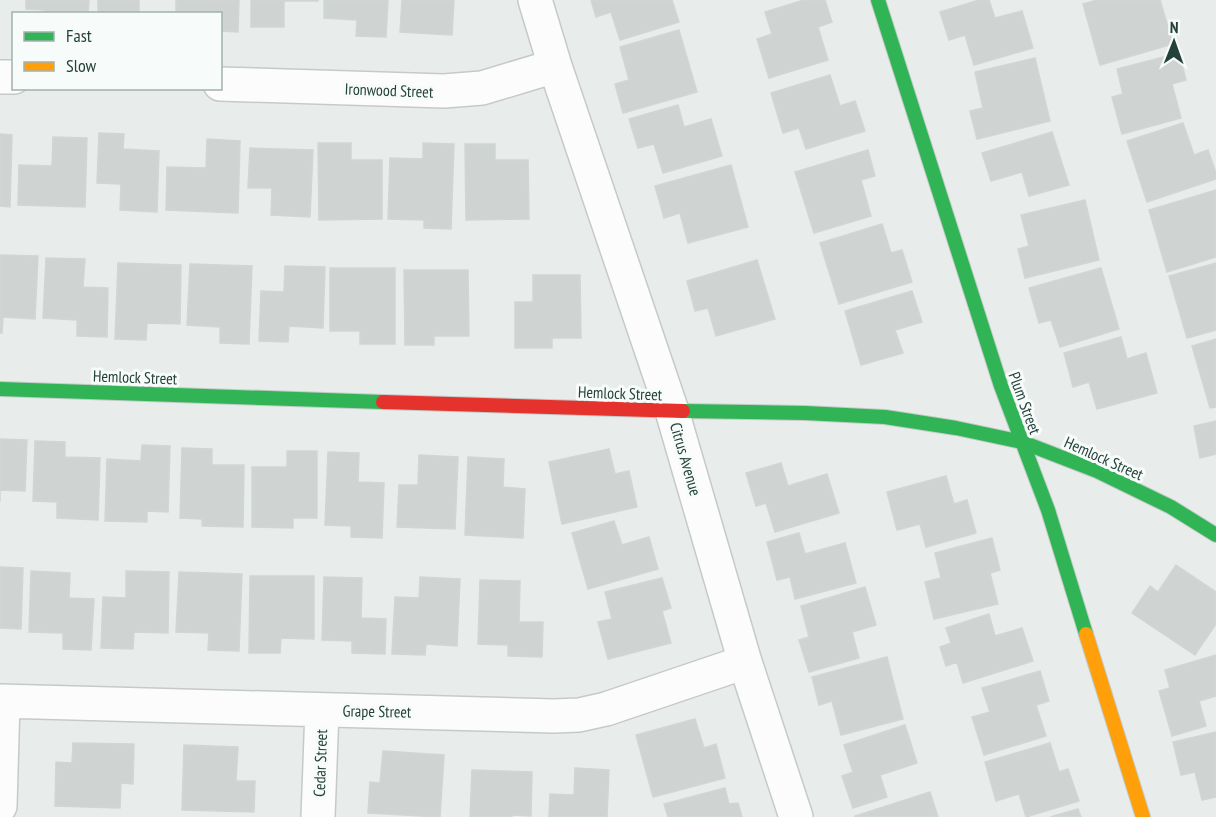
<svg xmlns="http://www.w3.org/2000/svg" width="1216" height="817" font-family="'PT Sans Narrow',sans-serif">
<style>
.building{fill:#cfd4d2;stroke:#d1d6d4;stroke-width:1.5}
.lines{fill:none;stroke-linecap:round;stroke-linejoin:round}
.street-casing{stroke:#c5cac8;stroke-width:36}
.fast-casing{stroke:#c3cbc8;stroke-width:16}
.slow-casing{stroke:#c3cbc8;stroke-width:16}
.jam-casing{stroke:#c3cbc8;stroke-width:16}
.street{stroke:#fcfcfc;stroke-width:33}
.fast{stroke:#30b455;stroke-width:14}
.slow{stroke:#ff9f0a;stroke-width:14}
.jam{stroke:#e5322d;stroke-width:14}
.labels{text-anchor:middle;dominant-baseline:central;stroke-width:6;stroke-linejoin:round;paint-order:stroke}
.street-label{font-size:16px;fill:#24423a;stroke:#f7fbf9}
</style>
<rect width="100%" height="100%" fill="#e8edeb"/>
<path class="building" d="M26,0H89L88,14H44L45,10L26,9Z
M98,0H139V14H98Z
M176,0H239L238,32L220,31V14H176Z
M251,0H318V1H284V27H251Z
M324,0H388L386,37L356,36L357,20L324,18Z
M402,0H454L452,35L400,32Z
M591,0H672L679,22L620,40L611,12L596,17Z
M804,0H825L832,22L818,27L828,60L769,78L757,39L772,34L765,12Z
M979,0H989L995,18L1022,11L1033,48L974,65L965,35L949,40L940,12Z
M1097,0H1160L1173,44L1100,65L1083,4Z
M679,30L697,92L623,113L615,84L629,80L620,47Z
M1179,53L1186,80L1172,84L1181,118L1122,134L1112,97L1123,94L1117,69Z
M1035,58L1050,121L977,139L970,111L983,108L975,72Z
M830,75L840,106L855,101L865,131L806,149L799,128L783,133L771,93Z
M678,105L684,127L711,119L722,156L663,173L654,144L638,148L629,119Z
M1183,123L1194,155L1208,150L1216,173V179L1147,202L1127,141Z
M1052,132L1069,185L1029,196L1022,172L991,181L982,153Z
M99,133L124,134L123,149L159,151L157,212L120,210L121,184L97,183Z
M0,134L12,135L10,207L0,206Z
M53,137L87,138L85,207L18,205L19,165L52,166Z
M207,139L240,141L238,213L166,210L167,167L206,168Z
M318,143H351V160H382V219L319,220Z
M423,143L454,144L451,229L424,228V220L388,219L390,158L423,159Z
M465,144H495V160H528L529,219L466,220Z
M250,148L313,150L310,217L271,215L272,188H248Z
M868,150L875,176L861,180L871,216L814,233L795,172Z
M731,165L748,227L688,243L680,213L664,218L655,186Z
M1216,190V257L1167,272L1149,210Z
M1085,200L1099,260L1025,278L1018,249L1029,246L1021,215Z
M882,224L891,253L902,250L912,282L839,304L820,243Z
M0,255L38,256L35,319L3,317L2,333H0Z
M46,258L85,259L83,287L108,288L107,337L77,336V320L43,318Z
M757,260L775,319L716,336L708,308L695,311L687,281Z
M118,263L181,265L180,324L147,323L146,340L115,339Z
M1216,263V330L1187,338L1169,276Z
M190,264L252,266L249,344L220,343V327L187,325Z
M285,266L325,267L323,328L289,326L288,342L259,341L261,291L284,292Z
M330,268H395V344H360V331H330Z
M1101,268L1119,329L1060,347L1051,320L1039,323L1029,288Z
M404,270H468L469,336H434V345H405Z
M533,275H580L581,338H552V348H515V302H533Z
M912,291L922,322L895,330L903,353L861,365L845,311Z
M1121,337L1127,359L1146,353L1157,393L1097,409L1089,382L1073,387L1064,353Z
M1216,339V407L1210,408L1192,346Z
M1216,421V454L1200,458L1194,426Z
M0,439L27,440L25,491L0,490V502Z
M35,441L65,442V457L100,458L98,520L57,518V502L33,501Z
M142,445L170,446L168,512L147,511V522L105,521L107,459L141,461Z
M182,448L212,449V465H244L243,527L202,526V519L180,518Z
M609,449L615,474L629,471L637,507L562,524L549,462Z
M287,451H317V518H293V528L252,527V467H287Z
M328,452L359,453L358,482L384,483L382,538L351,537V526L325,525Z
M419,455L458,457L455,529L397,527L399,485H418Z
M468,457L504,459L503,487L525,489L523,538L465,535Z
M781,463L788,486L827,474L839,513L775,532L766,503L756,506L746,473Z
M946,476L954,504L967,500L976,533L926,547L920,524L897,530L887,492Z
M614,521L622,545L649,537L658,569L588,589L572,533Z
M799,533L805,554L845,543L856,583L795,599L790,577L777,580L767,542Z
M992,538L1000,570L990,573L998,604L934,619L925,582L941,578L935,553Z
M1176,565L1216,592V624L1195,655L1132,613L1150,586L1158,592Z
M0,567L23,568L21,629L0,628Z
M31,571L70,573L69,598L94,599L91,650L63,649V633L29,632Z
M126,571L169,572L168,633L134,632L133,649L101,648L103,597L126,598Z
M179,572L242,574L239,651L208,650L209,633L176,632Z
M250,576H314V639L281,638L280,653H249Z
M324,577L362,578L361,618L386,619L385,654L352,653V641L322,640Z
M420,577L460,579L457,646L426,644L425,655L392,654L395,597L419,598Z
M662,578L671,608L662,611L671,643L608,659L598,622L612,619L605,592Z
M480,580L520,581L519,622H543L542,657L508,656V645L478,644Z
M865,587L876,625L852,632L859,658L809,672L799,640L809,637L801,606Z
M989,614L995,636L1022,628L1033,661L963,683L957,662L946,666L940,647L951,643L946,628Z
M1216,655V696L1199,701L1206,726L1172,736L1159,691L1170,688L1165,670Z
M887,657L903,719L841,735L832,701L819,705L812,677Z
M1040,671L1049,701L1036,705L1046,736L984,755L972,717L990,712L982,688Z
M695,719L704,748L716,744L725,778L653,797L636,735Z
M905,725L917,763L880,775L887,797L853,808L842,776L853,772L844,745Z
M1216,732V797L1202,800L1195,772L1181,775L1173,742Z
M73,743L134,744L133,784L121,783L120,808L55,806L56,762L72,763Z
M1050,743L1059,772L1068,769L1079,801L1026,817L1019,794L996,801L985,762Z
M184,745L238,747L236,781H255L254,812L182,810Z
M383,751L444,755L440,817L368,813L370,782L380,783Z
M575,768L609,770L607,817H549L550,794L574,795Z
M472,770L532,772L531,816L512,815V817H470Z
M725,788L729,804L738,803L742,817H668L664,804Z
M930,792L938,817H856L855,816Z
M1078,809L1081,817H1050Z"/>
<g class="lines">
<defs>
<path id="street" d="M535,0L555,66L672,411L745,662L796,817
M0,77H14
M220,84L444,91L482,88L555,66
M0,701L554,716L579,715L606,709L745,662
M0,806L3,702
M318,817L322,710"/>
<path id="fast" d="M878,0L1001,386L1048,510L1086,634
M0,389L383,402
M683,411L805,413L885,417L956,428L1022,442L1097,471L1171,507L1216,535"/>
<path id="slow" d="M1086,634L1143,817"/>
<path id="jam" d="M383,402L683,411"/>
</defs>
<use href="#street" class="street-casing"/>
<use href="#fast" class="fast-casing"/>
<use href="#slow" class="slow-casing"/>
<use href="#jam" class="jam-casing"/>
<use href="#street" class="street"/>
<use href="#fast" class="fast"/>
<use href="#slow" class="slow"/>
<use href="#jam" class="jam"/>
</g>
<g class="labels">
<g class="street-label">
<text transform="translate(389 90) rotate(2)">Ironwood Street</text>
<text transform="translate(135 377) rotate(2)">Hemlock Street</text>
<text transform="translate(620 393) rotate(2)">Hemlock Street</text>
<text transform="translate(1025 403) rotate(70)">Plum Street</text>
<text transform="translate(1104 458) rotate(24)">Hemlock Street</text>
<text transform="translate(686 459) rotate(74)">Citrus Avenue</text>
<text transform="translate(377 711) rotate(1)">Grape Street</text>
<text transform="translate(320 763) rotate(-88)">Cedar Street</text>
</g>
</g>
<rect x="12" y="12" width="210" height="78" fill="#f7fbf9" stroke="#a3b1ad" stroke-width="1.5"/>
<rect x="24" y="32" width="30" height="9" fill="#30b455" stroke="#a3b1ad" stroke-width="1.5"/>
<text x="66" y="42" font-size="18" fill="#24423a">Fast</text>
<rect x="24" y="62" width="30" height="9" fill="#ff9f0a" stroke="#a3b1ad" stroke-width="1.5"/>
<text x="66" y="72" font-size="18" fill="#24423a">Slow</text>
<g transform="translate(1174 42) rotate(1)" stroke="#f7fbf9" stroke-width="4.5" paint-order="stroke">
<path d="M0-4.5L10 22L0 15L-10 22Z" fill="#24423a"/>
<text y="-9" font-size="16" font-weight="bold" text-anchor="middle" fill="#24423a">N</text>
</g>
</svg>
